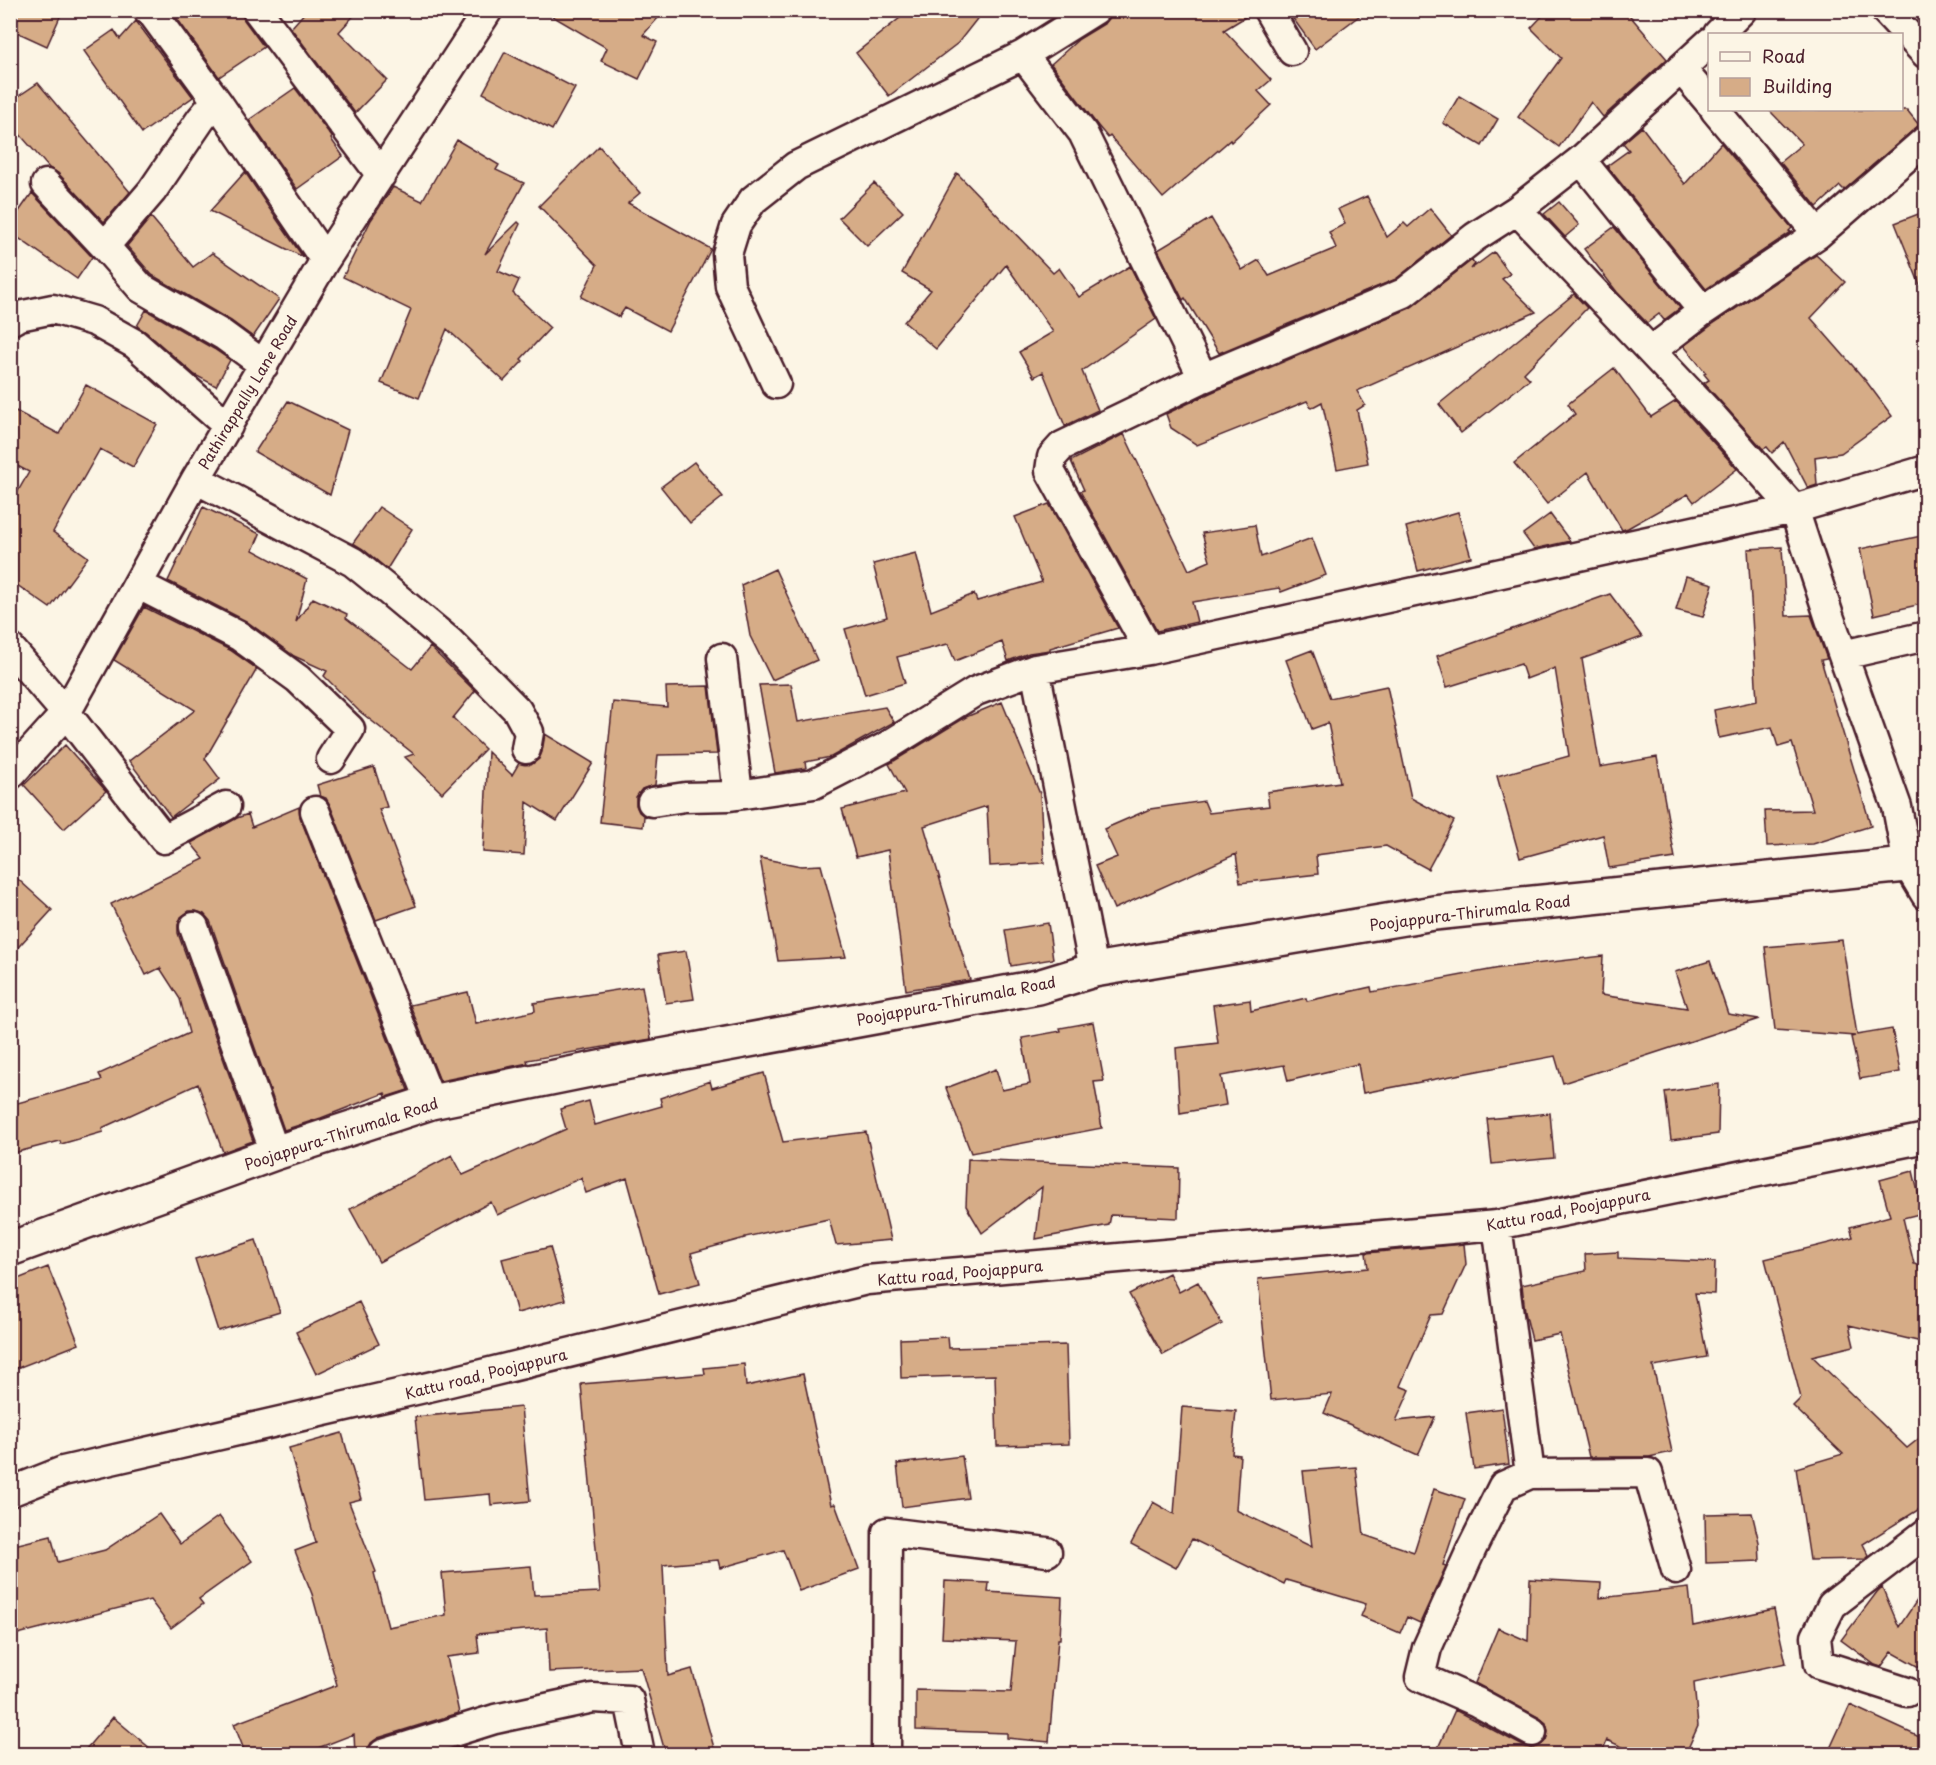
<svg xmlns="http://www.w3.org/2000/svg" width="1936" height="1765" viewBox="0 0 1936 1765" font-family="'Playpen Sans',sans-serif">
<rect width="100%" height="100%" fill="#fcf5e5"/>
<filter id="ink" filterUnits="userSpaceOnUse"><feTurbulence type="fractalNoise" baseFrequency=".0167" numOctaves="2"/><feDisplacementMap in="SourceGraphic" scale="12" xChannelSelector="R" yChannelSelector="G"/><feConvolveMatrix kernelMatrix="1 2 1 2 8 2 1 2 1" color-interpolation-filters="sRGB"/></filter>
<g filter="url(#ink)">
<!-- building -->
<path fill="#d6ac87" stroke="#4a1f2b" stroke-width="1.5" d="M 10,10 L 63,10 L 47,46 L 10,29 Z
M 171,10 L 241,10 L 244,20 L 264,47 L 219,77 Z
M 307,10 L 359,10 L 339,32 L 387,80 L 355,113 L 291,28 Z
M 542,10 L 665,10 L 643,35 L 657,42 L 639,79 L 601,61 L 607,48 Z
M 910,10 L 984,10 L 958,43 L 889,96 L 856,53 Z
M 1113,10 L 1252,10 L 1252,13 L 1224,30 L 1271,80 L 1258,91 L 1271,105 L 1231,142 L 1230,140 L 1163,198 L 1110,136 L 1108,138 L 1098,126 L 1051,64 L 1079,39 L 1104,24 Z
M 1287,10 L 1367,10 L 1315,49 Z
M 1548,10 L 1625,10 L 1667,59 L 1603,117 L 1591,102 L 1559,147 L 1518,117 L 1561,58 L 1531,28 Z
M 136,21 L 193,97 L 142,133 L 84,51 L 114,30 L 120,39 Z
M 505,52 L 575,88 L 552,130 L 483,93 Z
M 38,83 L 130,192 L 104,222 L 58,173 L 49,168 L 17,131 L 10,128 L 10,102 Z
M 295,88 L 332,137 L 331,139 L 343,156 L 297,189 L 249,120 Z
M 1459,96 L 1498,119 L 1482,146 L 1443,123 Z
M 1769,110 L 1907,110 L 1919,125 L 1844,190 L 1840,186 L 1817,207 L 1780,162 L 1802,144 Z
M 1642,127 L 1685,184 L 1721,143 L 1792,228 L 1789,231 L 1791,232 L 1706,289 L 1607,166 L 1629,150 L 1623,143 Z
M 457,140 L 499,165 L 496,170 L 524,183 L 485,254 L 518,222 L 520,224 L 498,271 L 519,280 L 513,293 L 550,328 L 521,359 L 523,361 L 504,381 L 447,329 L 419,398 L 381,383 L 411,310 L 343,277 L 371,220 L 393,187 L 422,201 Z
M 599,146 L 640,193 L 628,203 L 711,249 L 668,331 L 625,308 L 619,317 L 581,297 L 597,265 L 539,206 Z
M 245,172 L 269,208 L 303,257 L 210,211 Z
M 957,173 L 1053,273 L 1059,268 L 1079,297 L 1130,266 L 1156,319 L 1082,371 L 1098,410 L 1065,426 L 1043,372 L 1034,377 L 1019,352 L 1053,332 L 1006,265 L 936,349 L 904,322 L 931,290 L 902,273 Z
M 874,183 L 903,212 L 867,246 L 839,218 Z
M 32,193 L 92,257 L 77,279 L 10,232 L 10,224 Z
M 1367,196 L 1387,237 L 1404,223 L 1408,227 L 1430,208 L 1451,235 L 1396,279 L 1219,353 L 1185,298 L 1183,300 L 1158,250 L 1211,218 L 1242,270 L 1259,260 L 1269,276 L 1336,248 L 1329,232 L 1345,224 L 1338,209 Z
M 1559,202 L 1579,225 L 1565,237 L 1544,214 Z
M 1926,211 L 1926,295 L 1924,295 L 1895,223 Z
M 151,217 L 193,267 L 212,253 L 279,299 L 253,337 L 231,321 L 152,275 L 127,246 Z
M 1614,227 L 1680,308 L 1664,320 L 1659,314 L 1647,323 L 1617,292 L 1584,249 Z
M 1494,252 L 1510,274 L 1502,279 L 1536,312 L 1357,391 L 1365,405 L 1357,410 L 1368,463 L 1337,469 L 1322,402 L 1311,408 L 1307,401 L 1197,445 L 1171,428 L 1166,414 L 1210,393 L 1410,308 L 1472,260 L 1475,264 L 1471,269 Z
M 1816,255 L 1845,282 L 1811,318 L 1866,381 L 1892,416 L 1841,453 L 1815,457 L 1817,485 L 1808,488 L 1784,442 L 1772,453 L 1767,447 L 1763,449 L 1704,383 L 1709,380 L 1704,374 L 1706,373 L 1684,346 L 1713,324 Z
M 1574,294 L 1587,308 L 1524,373 L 1530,379 L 1461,433 L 1439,404 Z
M 146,310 L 214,349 L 230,360 L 216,386 L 195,375 L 146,332 L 137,326 Z
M 1614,368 L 1651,417 L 1676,401 L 1737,469 L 1694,502 L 1688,494 L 1628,528 L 1622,530 L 1588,472 L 1547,504 L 1514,463 L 1575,414 L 1568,404 Z
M 86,385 L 157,424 L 133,467 L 100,449 L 53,532 L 88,557 L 50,608 L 10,580 L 10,505 L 29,472 L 10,462 L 10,408 L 59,434 Z
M 288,401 L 348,430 L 330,495 L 255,452 Z
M 1124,434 L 1189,570 L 1210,561 L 1202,533 L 1255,525 L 1261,557 L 1312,538 L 1326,575 L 1281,592 L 1279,588 L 1192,602 L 1197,622 L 1157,631 L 1080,491 L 1084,490 L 1071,461 Z
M 694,462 L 723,497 L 690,523 L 661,487 Z
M 1049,504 L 1118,628 L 1050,648 L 1050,650 L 1029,653 L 1008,661 L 1002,642 L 955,661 L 948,644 L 897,657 L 905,683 L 865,695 L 845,629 L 887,617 L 873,564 L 916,553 L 931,611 L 974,594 L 977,601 L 1042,582 L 1015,517 Z
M 203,507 L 260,534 L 253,550 L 307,579 L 296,622 L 313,598 L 347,614 L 346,618 L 412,669 L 430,647 L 475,691 L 453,718 L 485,749 L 442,793 L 405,757 L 414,754 L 359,711 L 324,676 L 327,671 L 294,656 L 246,621 L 168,581 Z
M 379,507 L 412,529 L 387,569 L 363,549 L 353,543 Z
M 1458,512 L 1471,557 L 1418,571 L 1406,527 Z
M 1550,514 L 1570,541 L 1534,549 L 1523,534 Z
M 1926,535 L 1926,603 L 1874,615 L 1860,549 Z
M 1782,547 L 1786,616 L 1811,615 L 1827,659 L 1821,660 L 1871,826 L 1813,844 L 1767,846 L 1765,811 L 1813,810 L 1792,743 L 1778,747 L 1772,727 L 1719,738 L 1714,710 L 1757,701 L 1748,549 Z
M 775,569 L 817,660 L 772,680 L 750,636 L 741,585 Z
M 1686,576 L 1713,584 L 1703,617 L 1676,610 Z
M 1610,594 L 1642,637 L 1582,659 L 1600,767 L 1657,757 L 1675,858 L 1609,868 L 1603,835 L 1520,858 L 1497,776 L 1569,756 L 1555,668 L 1526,679 L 1521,664 L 1447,687 L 1437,656 Z
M 144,607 L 230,650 L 257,669 L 205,759 L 220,779 L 171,817 L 129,761 L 195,710 L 114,660 Z
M 1312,650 L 1330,698 L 1387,686 L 1411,798 L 1454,821 L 1428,869 L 1386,846 L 1316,855 L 1318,874 L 1240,883 L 1236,854 L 1114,909 L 1095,866 L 1117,857 L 1104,829 L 1150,809 L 1204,801 L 1209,813 L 1269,806 L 1267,792 L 1340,782 L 1328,723 L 1312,729 L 1286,660 Z
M 791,684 L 798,722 L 885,707 L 894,722 L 831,757 L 805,762 L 806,768 L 775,773 L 759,685 Z
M 709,686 L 717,754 L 658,755 L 655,785 L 642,789 L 636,797 L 636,805 L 639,812 L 644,816 L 643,827 L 600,822 L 613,702 L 667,707 L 666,687 Z
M 1002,702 L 1040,794 L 1044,863 L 990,866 L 987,806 L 924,826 L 970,980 L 906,990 L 888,850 L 856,857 L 842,809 L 905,793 L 889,764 L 966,717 Z
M 545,734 L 593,763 L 557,821 L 527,802 L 524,855 L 483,852 L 488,752 L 512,775 L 519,763 L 531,765 L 539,759 L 542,752 Z
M 65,745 L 106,791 L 64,829 L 24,785 Z
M 374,767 L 387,807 L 379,809 L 416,906 L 376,920 L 330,805 L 326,798 L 320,796 L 317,785 Z
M 299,807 L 300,817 L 408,1090 L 386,1097 L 385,1093 L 321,1118 L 284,1130 L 210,921 L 204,914 L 196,911 L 189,911 L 181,917 L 178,925 L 178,933 L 253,1141 L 223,1152 L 198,1084 L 102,1128 L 103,1132 L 61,1144 L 60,1141 L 10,1154 L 10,1105 L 102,1080 L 99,1074 L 189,1033 L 180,999 L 160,968 L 146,975 L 111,904 L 204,859 L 191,843 L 237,818 L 248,814 L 252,827 Z
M 760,858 L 801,866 L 821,865 L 846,957 L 778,961 Z
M 10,872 L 52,910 L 10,956 Z
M 1048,923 L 1053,959 L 1011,966 L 1005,930 Z
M 1842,940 L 1857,1035 L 1892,1029 L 1900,1072 L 1860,1079 L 1851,1037 L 1855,1036 L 1775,1030 L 1765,947 Z
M 686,951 L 694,999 L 666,1003 L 658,955 Z
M 1603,956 L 1601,995 L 1687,1008 L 1675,972 L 1710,961 L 1728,1014 L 1759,1019 L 1563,1083 L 1555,1056 L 1363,1093 L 1358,1064 L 1288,1081 L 1284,1065 L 1221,1076 L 1226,1105 L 1180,1113 L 1176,1048 L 1218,1043 L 1213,1005 L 1250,1000 L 1251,1011 L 1306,998 L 1307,1001 L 1371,987 L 1372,992 L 1500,968 Z
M 642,986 L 651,1039 L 527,1060 L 528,1063 L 440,1081 L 410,1005 L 468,992 L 476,1024 L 535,1011 L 534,1003 Z
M 1093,1022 L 1104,1081 L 1094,1082 L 1102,1128 L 971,1153 L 946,1088 L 996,1069 L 1002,1090 L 1030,1084 L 1022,1038 L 1061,1031 L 1060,1028 Z
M 764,1073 L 783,1142 L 866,1132 L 891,1240 L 836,1245 L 829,1219 L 745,1237 L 745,1238 L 691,1253 L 700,1283 L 659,1294 L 627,1178 L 586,1193 L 581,1178 L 497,1215 L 491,1202 L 379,1262 L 350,1209 L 452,1155 L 463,1175 L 566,1129 L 560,1109 L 589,1101 L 595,1125 L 662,1106 L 660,1098 L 710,1081 L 712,1088 Z
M 1719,1084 L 1718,1134 L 1671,1140 L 1665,1092 Z
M 1550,1113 L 1554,1158 L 1492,1164 L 1487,1119 Z
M 968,1159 L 1179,1168 L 1178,1218 L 1111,1215 L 1109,1225 L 1036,1239 L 1042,1187 L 982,1233 L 966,1206 Z
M 1913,1171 L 1923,1213 L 1903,1218 L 1914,1264 L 1926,1267 L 1926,1326 L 1922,1342 L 1849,1325 L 1854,1346 L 1812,1356 L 1907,1448 L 1926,1433 L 1926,1505 L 1863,1544 L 1869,1556 L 1866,1559 L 1810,1560 L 1796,1468 L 1843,1454 L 1793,1406 L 1801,1398 L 1765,1259 L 1853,1237 L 1850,1227 L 1890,1216 L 1880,1180 Z
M 256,1240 L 280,1312 L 218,1331 L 195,1259 Z
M 1464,1244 L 1466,1264 L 1443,1314 L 1431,1315 L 1400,1386 L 1410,1390 L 1396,1421 L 1435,1417 L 1418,1455 L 1324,1413 L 1332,1394 L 1271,1400 L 1258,1279 L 1368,1268 L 1366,1253 Z
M 550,1247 L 565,1300 L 517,1313 L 502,1259 Z
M 1618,1252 L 1618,1258 L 1715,1262 L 1714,1294 L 1695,1293 L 1707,1357 L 1653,1366 L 1672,1452 L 1649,1457 L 1589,1457 L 1560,1334 L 1532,1340 L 1525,1312 L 1522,1285 L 1586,1271 L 1585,1254 Z
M 48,1267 L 79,1344 L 10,1371 L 10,1282 Z
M 1169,1273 L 1179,1292 L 1198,1282 L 1222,1324 L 1163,1355 L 1129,1294 Z
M 359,1302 L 379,1344 L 316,1374 L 296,1332 Z
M 948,1337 L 949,1348 L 1066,1345 L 1069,1444 L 997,1446 L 995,1375 L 901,1378 L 900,1339 Z
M 744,1364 L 746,1386 L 803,1374 L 831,1505 L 835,1504 L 859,1569 L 799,1591 L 783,1550 L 720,1568 L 718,1560 L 663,1565 L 668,1676 L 692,1669 L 716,1755 L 666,1755 L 641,1668 L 549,1672 L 547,1628 L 477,1634 L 479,1653 L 447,1657 L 459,1713 L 378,1738 L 371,1743 L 367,1755 L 355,1755 L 354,1734 L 300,1755 L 246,1755 L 234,1724 L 337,1685 L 312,1594 L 295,1551 L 316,1543 L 289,1448 L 342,1433 L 361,1499 L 349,1502 L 376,1572 L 374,1573 L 388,1627 L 446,1615 L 442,1573 L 531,1566 L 534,1595 L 600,1592 L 581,1384 L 705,1374 L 704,1368 Z
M 521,1407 L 530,1501 L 491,1505 L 490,1494 L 424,1500 L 415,1417 Z
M 1182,1407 L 1236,1411 L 1232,1454 L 1240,1455 L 1236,1510 L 1312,1547 L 1303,1471 L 1356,1467 L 1364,1535 L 1414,1552 L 1434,1489 L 1465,1499 L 1443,1565 L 1446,1566 L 1420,1623 L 1407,1617 L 1400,1633 L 1361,1616 L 1366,1604 L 1286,1580 L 1284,1584 L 1192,1539 L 1176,1568 L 1131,1544 L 1153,1502 L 1174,1514 Z
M 1502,1408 L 1509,1464 L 1474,1469 L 1466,1413 Z
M 962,1456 L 968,1498 L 902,1507 L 897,1464 Z
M 1752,1513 L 1759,1542 L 1760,1561 L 1706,1563 L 1705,1514 Z
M 159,1514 L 180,1544 L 219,1516 L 252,1561 L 199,1599 L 203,1604 L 171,1628 L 150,1600 L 10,1636 L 10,1546 L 51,1536 L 58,1562 L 105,1550 Z
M 1530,1579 L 1601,1583 L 1600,1598 L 1689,1588 L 1693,1626 L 1774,1609 L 1786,1663 L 1694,1683 L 1698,1726 L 1685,1755 L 1640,1755 L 1607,1740 L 1601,1755 L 1452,1755 L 1438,1748 L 1455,1710 L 1525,1747 L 1532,1748 L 1540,1746 L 1546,1740 L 1548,1731 L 1546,1723 L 1540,1718 L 1475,1683 L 1498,1628 L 1528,1641 Z
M 945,1581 L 989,1583 L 988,1592 L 1062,1597 L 1060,1639 L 1058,1639 L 1049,1742 L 1007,1738 L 1007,1733 L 916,1730 L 916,1690 L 1011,1692 L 1016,1641 L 942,1638 Z
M 1882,1587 L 1899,1627 L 1926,1587 L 1926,1671 L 1892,1652 L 1881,1667 L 1875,1665 L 1841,1640 L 1877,1592 Z
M 1850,1705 L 1926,1740 L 1926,1755 L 1827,1755 Z
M 113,1717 L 158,1755 L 81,1755 Z
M 465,1746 L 467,1755 L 437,1755 Z"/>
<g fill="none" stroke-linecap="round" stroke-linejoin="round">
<!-- minor casing -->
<g stroke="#4a1f2b" stroke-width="33">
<path id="minor" d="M 148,10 L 152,13 L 218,103 L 325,260
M 257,10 L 381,175
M 1095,10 L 1023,55 L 1083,133 L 1203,378 L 1062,446 L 1052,457 L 1050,471 L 1149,650
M 1268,10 L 1292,51
M 1885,10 L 1926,54
M 1718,34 L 1742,10
M 1682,70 L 1710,103
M 1715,110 L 1818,234
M 1581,160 L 1703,311
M 46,184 L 108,250 L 141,288 L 223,335 L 264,365
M 1517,210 L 1714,418 L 1794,509 L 1926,470
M 105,246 L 152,191 L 201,119 L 216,101
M 10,321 L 19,316 L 53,309 L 94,321 L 135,344 L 228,426
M 1651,351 L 1703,311 L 1818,234 L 1926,140
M 1203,378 L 1404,293 L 1475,237 L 1517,210 L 1581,160 L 1710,42
M 776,384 L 730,286 L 727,254 L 736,225 L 753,200 L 796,166 L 1023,55
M 196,479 L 353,562 L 384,587 L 450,642 L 517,710 L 529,732 L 526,749
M 139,585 L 239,636 L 298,679 L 350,729 L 331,759
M 10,648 L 66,713 L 164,839 L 226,806
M 1843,655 L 1926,636
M 722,658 L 738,794
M 1035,669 L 1094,970
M 10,775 L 66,713 L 196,479 L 325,260 L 488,10
M 652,802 L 685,797 L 730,796 L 814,784 L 884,748 L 976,691 L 1035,669 L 1149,650 L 1794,509 L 1830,619 L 1897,807 L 1908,865 L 1926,895
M 315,811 L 431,1102
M 194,927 L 275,1153
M 1497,1225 L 1530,1474 L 1503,1486 L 1472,1548 L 1427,1648 L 1420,1677 L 1477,1702 L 1532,1732
M 1530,1474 L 1648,1473 L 1676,1570
M 10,1492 L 63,1471 L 433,1386 L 867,1280 L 1497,1225 L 1926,1138
M 1907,1692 L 1819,1664 L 1816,1637 L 1832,1605 L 1926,1533
M 383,1754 L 495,1719 L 593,1698 L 629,1700 L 640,1754
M 886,1754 L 887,1532 L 1047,1552"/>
</g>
<!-- secondary casing -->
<g stroke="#4a1f2b" stroke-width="38">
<path id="secondary" d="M 10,1249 L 275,1153 L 431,1102 L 634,1061 L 1038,987 L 1094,970 L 1434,913 L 1926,863"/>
</g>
<!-- minor -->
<use href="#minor" stroke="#fcf5e5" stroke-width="28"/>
<!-- secondary -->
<use href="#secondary" stroke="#fcf5e5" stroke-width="33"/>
</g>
</g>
<g text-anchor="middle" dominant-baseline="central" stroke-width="5" stroke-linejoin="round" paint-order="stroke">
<!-- street labels -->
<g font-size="15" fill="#4a1f2b" stroke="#fcf5e5">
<text transform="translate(247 392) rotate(-59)">Pathirappally Lane Road</text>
<text transform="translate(1470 912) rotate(-7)">Poojappura-Thirumala Road</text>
<text transform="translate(956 1000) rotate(-11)">Poojappura-Thirumala Road</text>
<text transform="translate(341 1133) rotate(-18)">Poojappura-Thirumala Road</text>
<text transform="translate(1568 1209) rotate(-11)">Kattu road, Poojappura</text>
<text transform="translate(960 1272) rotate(-5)">Kattu road, Poojappura</text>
<text transform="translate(486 1373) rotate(-14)">Kattu road, Poojappura</text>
</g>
</g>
<!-- margin -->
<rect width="1936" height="1765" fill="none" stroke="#fcf5e5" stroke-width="36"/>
<rect x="18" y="18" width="1900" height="1729" fill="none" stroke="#4a1f2b" stroke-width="2" filter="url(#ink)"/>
<!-- legend -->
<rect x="1708" y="33" width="195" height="78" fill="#fcf5e5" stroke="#b59f9b" stroke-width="1.5"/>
<rect x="1720" y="52" width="30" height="9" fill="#fcf5e5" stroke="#b59f9b" stroke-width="1.5"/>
<text x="1762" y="63" font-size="18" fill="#4a1f2b">Road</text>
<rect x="1720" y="78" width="30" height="18" fill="#d6ac87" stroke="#b59f9b" stroke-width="1.5"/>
<text x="1762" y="93" font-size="18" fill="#4a1f2b">Building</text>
</svg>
